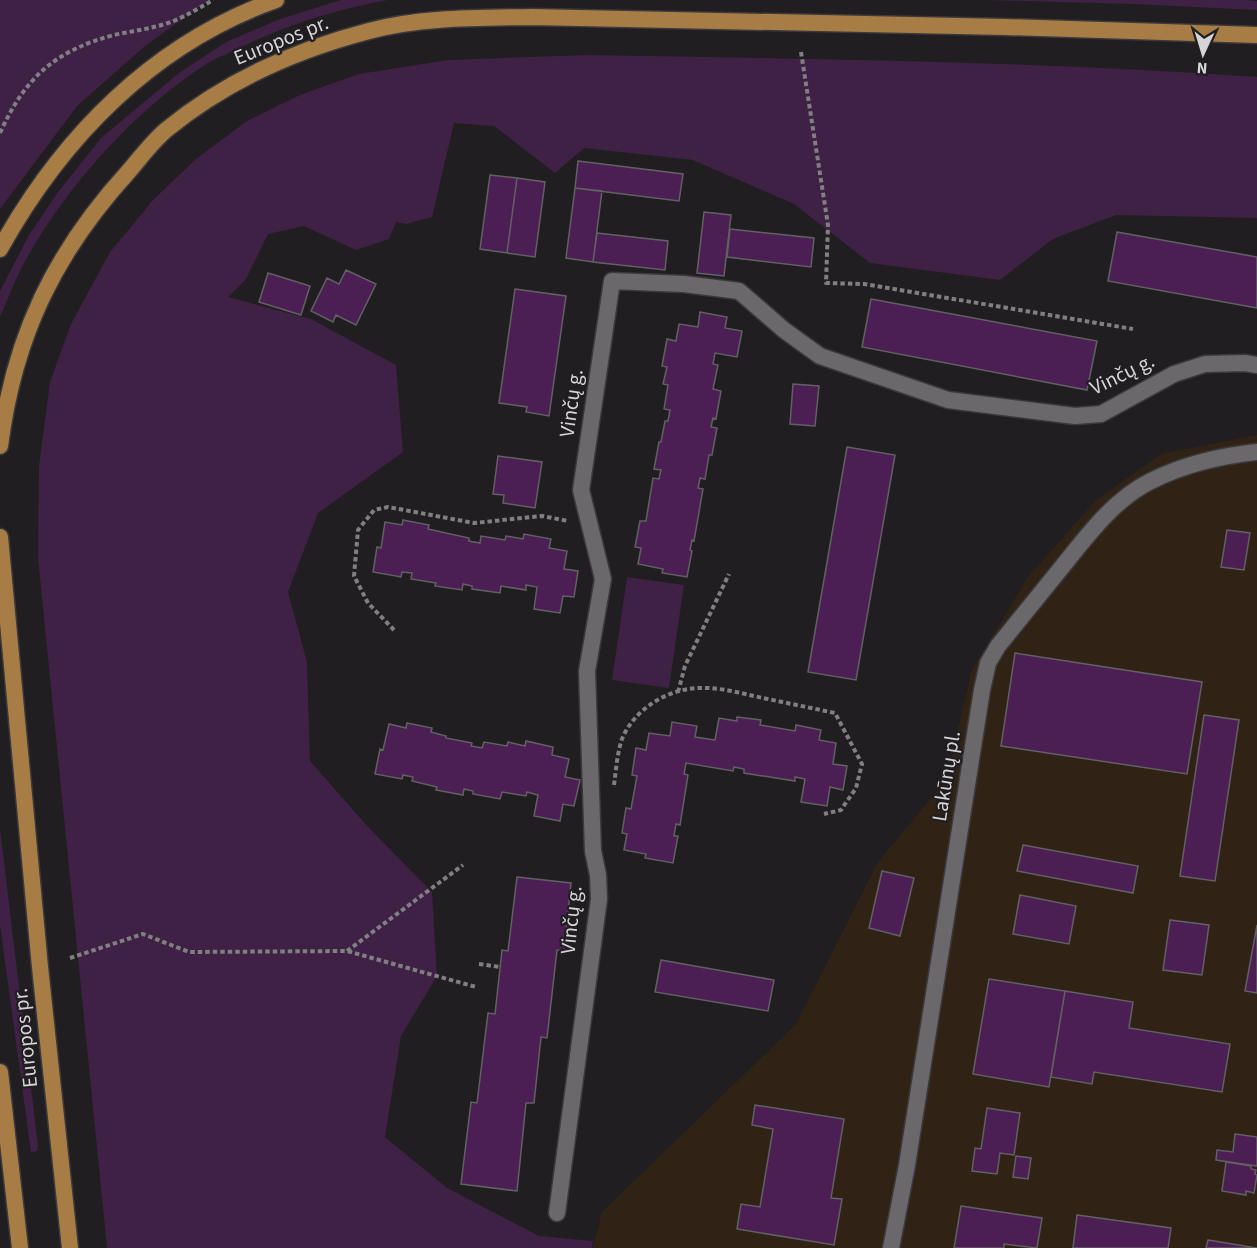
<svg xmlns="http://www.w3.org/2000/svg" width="1257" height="1248" viewBox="0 0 1257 1248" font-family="'Source Sans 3',sans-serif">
<rect width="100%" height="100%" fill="#201e20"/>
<!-- industrial -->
<path fill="#302316" d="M 1257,435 L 1257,1248 L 593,1248 L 602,1212 L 796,1024 L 878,862 L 946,780 L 972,670 L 1028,577 L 1095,501 L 1161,454 Z"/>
<!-- green -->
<path fill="#3e2145" d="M 0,0 L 209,0 L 145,46 L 77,106 L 0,209 Z
M 341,0 L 388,0 C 337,9 287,25 241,47 C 230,53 218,57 208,63 C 135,109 62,191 22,267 C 14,283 7,301 0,317 L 0,291 L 29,235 L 58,192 L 101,138 L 179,73 L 226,42 L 280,19 Z
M 986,0 L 1245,0 L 1257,1 L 1257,10 L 1132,4 Z
M 589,55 C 812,59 1035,61 1257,77 L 1257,218 L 1116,215 L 1053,239 L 1000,280 L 870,263 L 794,204 L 693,160 L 584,148 L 555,173 L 494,126 L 454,123 L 432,217 L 406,224 L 396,222 L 389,239 L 356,250 L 304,226 L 268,234 L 246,279 L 228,297 L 311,319 L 396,365 L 403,452 L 318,513 L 288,592 L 307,662 L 310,761 L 369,828 L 432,892 L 437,976 L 401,1036 L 385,1137 L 447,1188 L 539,1236 L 593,1241 L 592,1248 L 107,1248 L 38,558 L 39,466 L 50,382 L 71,324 L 110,252 L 154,199 L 196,159 L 247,121 L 300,95 L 359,74 L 448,60 Z
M 627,577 L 684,585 L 669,688 L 612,680 Z
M 0,828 L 38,1146 L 37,1151 L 31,1152 L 0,925 Z"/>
<!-- building -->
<path fill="#4b1f54" stroke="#626063" stroke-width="1.5" d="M 578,161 L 683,174 L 679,201 L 575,188 Z
M 490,175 L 517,178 L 507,253 L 480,249 Z
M 517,178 L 545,182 L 535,257 L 507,253 Z
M 575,188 L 602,191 L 593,262 L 566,258 Z
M 704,212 L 731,215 L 724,276 L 697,273 Z
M 730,229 L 814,238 L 811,267 L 727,257 Z
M 1117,232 L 1257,257 L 1257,308 L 1108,281 Z
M 597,233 L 668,241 L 665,270 L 593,262 Z
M 346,270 L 376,284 L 356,325 L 336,315 L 333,322 L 311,311 L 327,278 L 339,284 Z
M 268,273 L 310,286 L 301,315 L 259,302 Z
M 515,289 L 566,296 L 549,416 L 526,412 L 527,407 L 499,403 Z
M 871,299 L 1097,341 L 1087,390 L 862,347 Z
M 700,312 L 727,317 L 725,328 L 742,331 L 737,357 L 715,353 L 713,364 L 718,365 L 713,389 L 721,391 L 716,419 L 713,418 L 711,427 L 717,428 L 712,455 L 709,455 L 705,479 L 700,478 L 698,488 L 703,489 L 694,541 L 692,540 L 690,550 L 692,551 L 687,577 L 662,573 L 663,569 L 638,564 L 641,548 L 635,547 L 640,521 L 646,521 L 653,478 L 659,479 L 661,470 L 654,469 L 659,442 L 661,442 L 665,421 L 668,421 L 670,410 L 664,409 L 668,385 L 663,384 L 667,367 L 662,366 L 667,339 L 676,341 L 679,324 L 698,327 Z
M 793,384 L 819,386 L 815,426 L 790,424 Z
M 847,447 L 895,455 L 856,680 L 808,672 Z
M 498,456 L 542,462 L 535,508 L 503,503 L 504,495 L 493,494 Z
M 403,520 L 429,525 L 428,529 L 469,538 L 469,541 L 480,543 L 481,536 L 505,540 L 506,536 L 523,539 L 524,534 L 551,539 L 549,548 L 567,551 L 564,569 L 578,571 L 574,597 L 563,596 L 560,613 L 534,609 L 537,587 L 526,585 L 526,590 L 501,586 L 500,593 L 472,589 L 472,586 L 463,584 L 462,590 L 435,586 L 436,583 L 411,579 L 412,573 L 402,572 L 401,577 L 373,572 L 377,547 L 381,548 L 385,522 L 402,525 Z
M 1227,530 L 1250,533 L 1244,570 L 1221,567 Z
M 1015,653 L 1202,682 L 1187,774 L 1001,746 Z
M 1204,715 L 1239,720 L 1215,881 L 1180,876 Z
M 737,717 L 761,720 L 760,725 L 795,731 L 796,725 L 821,730 L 819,740 L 836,743 L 833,764 L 847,766 L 843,790 L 830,787 L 827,806 L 801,802 L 805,779 L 795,777 L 795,781 L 744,773 L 744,769 L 734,767 L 733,771 L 686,763 L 684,774 L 688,775 L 680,825 L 676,824 L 674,836 L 678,836 L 673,863 L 645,858 L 646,854 L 624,850 L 627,834 L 622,833 L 626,808 L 631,809 L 637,776 L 632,775 L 636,748 L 646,750 L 649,733 L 670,736 L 672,722 L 697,726 L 695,737 L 715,740 L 719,718 L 737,721 Z
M 407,723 L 432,728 L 431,732 L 446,736 L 446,738 L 472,743 L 471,746 L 482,748 L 484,742 L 507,746 L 508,742 L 525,746 L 526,741 L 553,747 L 552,755 L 569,759 L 565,777 L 580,780 L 574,806 L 563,804 L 560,821 L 534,816 L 538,795 L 527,792 L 526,796 L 502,792 L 500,799 L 473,794 L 473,791 L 464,789 L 463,795 L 436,790 L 437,787 L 412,781 L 413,777 L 403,775 L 402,779 L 375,774 L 380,749 L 383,750 L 389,724 L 406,728 Z
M 1023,845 L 1138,866 L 1133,893 L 1017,871 Z
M 882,871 L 914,878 L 900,936 L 869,928 Z
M 517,877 L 571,883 L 564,951 L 557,950 L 547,1038 L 541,1037 L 534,1103 L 526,1103 L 517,1191 L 461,1184 L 471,1102 L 477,1103 L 488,1013 L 495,1014 L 502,950 L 508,951 Z
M 1020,895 L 1076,906 L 1069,944 L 1013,934 Z
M 1170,920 L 1209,925 L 1202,975 L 1163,970 Z
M 1257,925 L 1257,993 L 1245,991 Z
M 661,960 L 774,980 L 768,1011 L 655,992 Z
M 989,979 L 1065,991 L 1049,1087 L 973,1074 Z
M 1065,991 L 1133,1002 L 1129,1028 L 1230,1044 L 1222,1092 L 1094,1072 L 1092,1084 L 1051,1077 Z
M 755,1105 L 844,1119 L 831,1198 L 842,1199 L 834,1245 L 737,1229 L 741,1204 L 760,1207 L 773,1129 L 752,1125 Z
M 987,1108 L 1020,1113 L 1014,1155 L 1000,1153 L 997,1174 L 972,1171 L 975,1148 L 981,1149 Z
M 1235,1134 L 1257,1137 L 1257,1166 L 1216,1160 L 1217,1150 L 1233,1152 Z
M 1016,1156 L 1031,1158 L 1028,1179 L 1013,1177 Z
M 1226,1162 L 1251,1166 L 1251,1169 L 1256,1170 L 1255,1174 L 1257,1175 L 1254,1193 L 1246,1191 L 1246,1195 L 1222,1191 Z
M 961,1206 L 1042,1218 L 1037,1248 L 1004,1244 L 1004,1248 L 954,1248 Z
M 1077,1215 L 1171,1228 L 1168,1248 L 1073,1248 Z
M 1208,1240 L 1257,1248 L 1206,1248 Z"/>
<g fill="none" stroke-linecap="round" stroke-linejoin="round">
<!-- minor casing -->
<g stroke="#3b393b" stroke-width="19">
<path id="minor" d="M 557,1213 L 599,899 L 598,875 L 593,851 L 587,671 L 603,579 L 581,490 L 612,281 L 684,284 L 739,291 L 784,330 L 820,356 L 948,400 L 1075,416 L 1101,414 L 1174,374 L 1205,364 L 1245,363 L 1257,365
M 891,1248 L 907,1165 L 982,690 L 988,663 L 998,646 C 1019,620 1041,593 1062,567 C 1087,536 1114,499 1151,481 C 1185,464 1219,456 1257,452"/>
</g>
<!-- primary casing -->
<g stroke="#3b393b" stroke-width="19">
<path id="primary" d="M 0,249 C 62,137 154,43 276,0
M 0,446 C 14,336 55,252 129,171 C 141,157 152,142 166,130 C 224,82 296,50 369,31 C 421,17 479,18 532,17 L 1005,27 L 1257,35
M 0,537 L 40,967 L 70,1248
M 0,1072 L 20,1248"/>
</g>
<!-- path -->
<path stroke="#807f81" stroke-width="4" stroke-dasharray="4.5 3" stroke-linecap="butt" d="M 801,52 L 828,225 L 826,283 L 864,284 L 1133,329
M 0,133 C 25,78 54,51 114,35 C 132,31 150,29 168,23 C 183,18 199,8 213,0
M 394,630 L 368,603 L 354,576 L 358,530 L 374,510 L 388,507 L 474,523 L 542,516 L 568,521
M 678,692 L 685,666 L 729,574
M 614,785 C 616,770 617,754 622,739 C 633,712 661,693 689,689 C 714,685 739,693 763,698 C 787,703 811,708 835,713 L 862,764 L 856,788 L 841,810 L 824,814
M 347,951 L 463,865
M 70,958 L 143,934 L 189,952 L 347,951 L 476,987
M 479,964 L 500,967"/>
<!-- minor -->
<use href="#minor" stroke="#6a686a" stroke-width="16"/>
<!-- primary -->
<use href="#primary" stroke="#a77d45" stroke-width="16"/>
</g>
<g text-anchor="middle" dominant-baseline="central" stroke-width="4.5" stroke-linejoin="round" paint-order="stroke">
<!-- street labels -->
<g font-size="21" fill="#d5d4d6" stroke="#201e20">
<text transform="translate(281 40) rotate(-22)">Europos pr.</text>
<text transform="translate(1122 374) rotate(-26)">Vinčų g.</text>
<text transform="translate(571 403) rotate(-82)">Vinčų g.</text>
<text transform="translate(946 776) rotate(-81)">Lakūnų pl.</text>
<text transform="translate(571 920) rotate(-84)">Vinčų g.</text>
<text transform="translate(25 1038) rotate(-96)">Europos pr.</text>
</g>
</g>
<!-- north arrow -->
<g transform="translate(1203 54) rotate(184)" stroke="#201e20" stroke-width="4.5" paint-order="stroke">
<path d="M0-4.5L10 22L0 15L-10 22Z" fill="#d5d4d6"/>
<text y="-9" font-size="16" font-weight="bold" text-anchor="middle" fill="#d5d4d6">N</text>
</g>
</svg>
